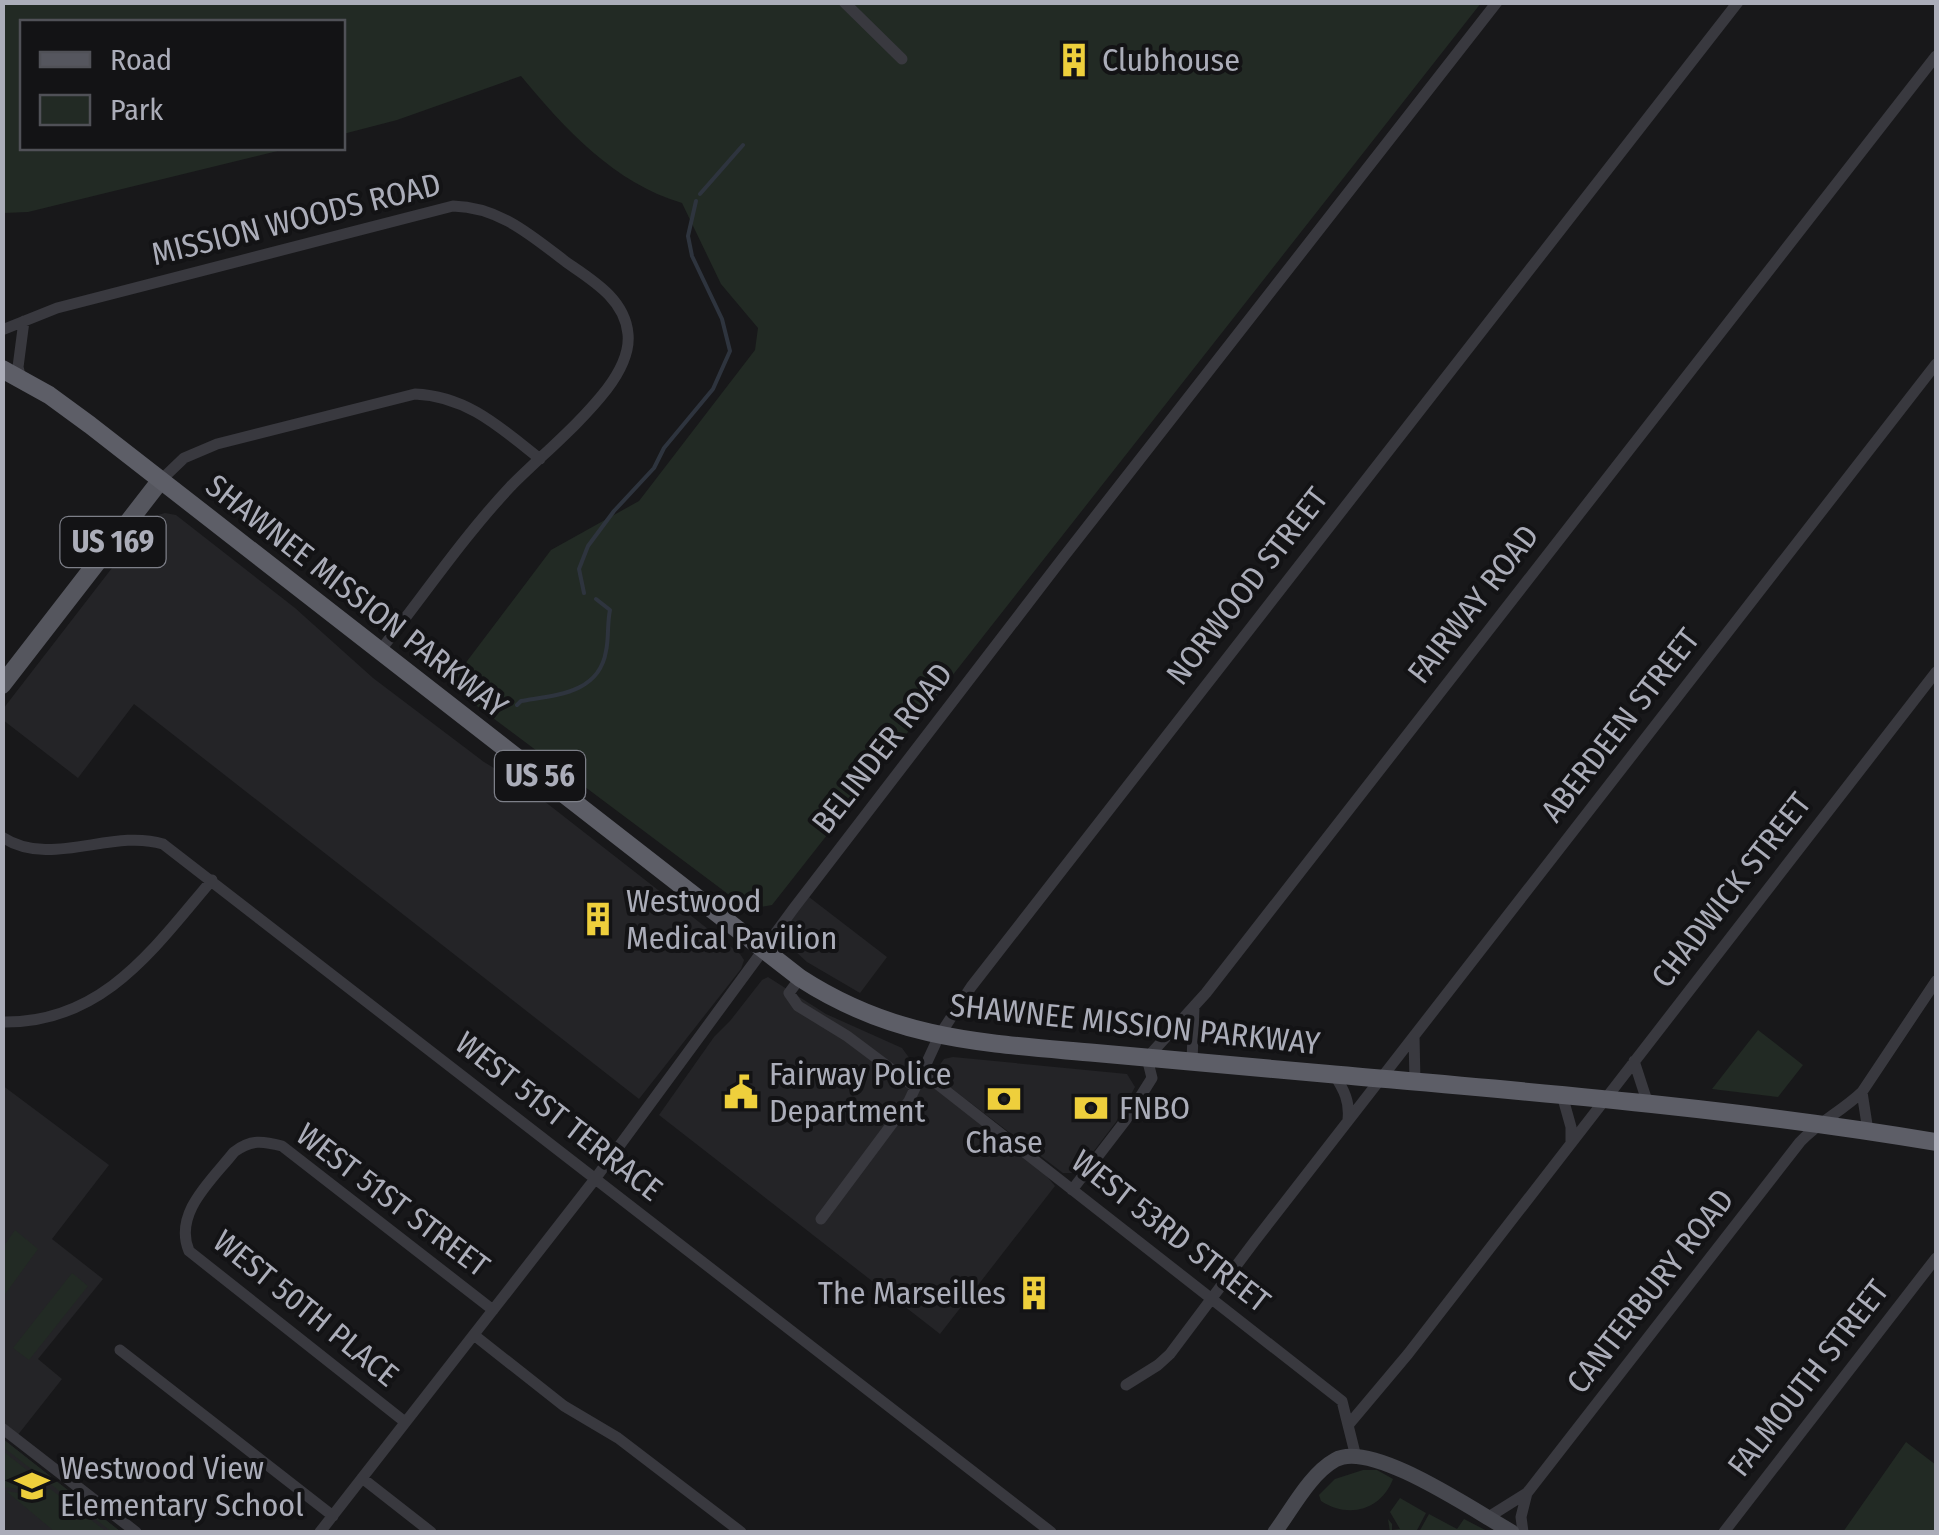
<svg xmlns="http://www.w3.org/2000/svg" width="1939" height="1535" viewBox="0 0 1939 1535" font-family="'Fira Sans Condensed',sans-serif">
<rect width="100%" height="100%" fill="#18181a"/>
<!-- built -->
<path fill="#242427" d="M 165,513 L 176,515 L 295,608 L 373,678 L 484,762 L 530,790 L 740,954 L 744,960 L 741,969 L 639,1099 L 134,704 L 78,778 L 3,720 L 3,709 L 146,524 L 154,516 Z
M 809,897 L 887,957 L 860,993 L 807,962 L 785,942 L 784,933 L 789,923 Z
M 768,977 L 826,1014 L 902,1048 L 910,1059 L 909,1066 L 1039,1167 L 1055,1186 L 940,1334 L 659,1115 L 714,1037 L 730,1021 L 762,980 Z
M 953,1057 L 1127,1074 L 1135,1087 L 1116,1122 L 1077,1173 L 1063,1173 L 943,1082 L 937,1073 L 939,1066 L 944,1059 Z
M 2,1085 L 109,1165 L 52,1239 L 103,1279 L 38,1359 L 62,1379 L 17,1436 L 2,1424 Z
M 3,1439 L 121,1532 L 3,1532 Z"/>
<!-- green -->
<path fill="#222a24" d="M 2,3 L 1481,3 L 772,905 L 748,909 L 449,685 L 551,550 L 639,501 L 755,350 L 758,328 L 721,284 L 682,203 C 614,183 564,128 521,76 L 397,120 L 343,134 L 342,22 L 22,22 L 22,148 L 290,148 L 28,212 L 3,213 Z
M 1758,1030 L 1803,1065 L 1778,1097 L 1712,1089 Z
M 15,1230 L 38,1249 L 3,1297 L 3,1247 Z
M 72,1273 L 88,1286 L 29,1360 L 13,1348 Z
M 2,1440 L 3,1439 L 121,1532 L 112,1532 L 3,1447 Z
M 1906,1442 L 1936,1465 L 1936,1532 L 1843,1532 Z
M 3,1451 L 47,1486 C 35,1500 16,1485 3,1488 Z
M 1363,1470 L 1377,1470 L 1393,1479 C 1381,1510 1349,1519 1321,1501 L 1319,1495 L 1335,1479 Z
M 49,1488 L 107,1532 L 55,1532 L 6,1491 L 39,1496 Z
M 1400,1498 L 1426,1513 L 1416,1532 L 1390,1532 L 1388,1519 L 1392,1524 L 1392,1530 L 1400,1529 L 1390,1512 Z
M 1429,1514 L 1457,1529 L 1464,1519 L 1489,1532 L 1419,1532 Z"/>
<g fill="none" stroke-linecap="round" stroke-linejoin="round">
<!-- stream -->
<path stroke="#2e343e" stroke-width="4" d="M 700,194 L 743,145
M 584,593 L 579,569 L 588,546 L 614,511 L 654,468 L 664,448 L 713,389 L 730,351 L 722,319 L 692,256 L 688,236 L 696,201
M 517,705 L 521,701 C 555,695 599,694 606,651 C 609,638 607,624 610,610 L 596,599"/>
<!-- minor -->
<path stroke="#39393f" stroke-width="11" d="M 844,2 L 902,59
M 2,330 L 57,308 L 453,206 C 499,207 531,235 566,262 C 592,280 625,299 628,334 C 630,354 619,373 607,389 C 579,425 543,454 511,486 C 463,537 422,598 379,652
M 21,379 L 18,367 L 24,321
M 160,481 L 184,458 L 217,444 L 415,394 C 467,396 501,428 540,459
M 2,837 C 51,869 111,828 163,844 L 1051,1532
M 800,978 L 789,993 L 798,1006 L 847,1036 L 915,1087
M 2,1022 C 103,1024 154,948 212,880
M 1414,1036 L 1415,1082
M 1634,1061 L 1648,1104
M 1192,1062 L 1194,1007
M 922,1072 L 1342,1401 L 1355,1453
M 1334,1074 C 1344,1090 1350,1101 1348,1120
M 1562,1095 L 1571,1127 L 1571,1143
M 1868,1131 L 1862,1092 L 1936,981
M 1072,1190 L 1125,1121 L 1152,1078 L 1147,1058 L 1206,993 L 1936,56
M 821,1219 L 909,1101 L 939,1036 L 971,987 L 1738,2
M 474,1335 L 564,1406 L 618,1438 L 741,1532
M 120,1350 L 333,1516
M 1126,1385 L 1158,1365 L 1170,1354 L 1254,1242 L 1936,364
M 405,1422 L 189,1251 C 173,1213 212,1180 234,1152 C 251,1139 263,1141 282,1146 L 493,1310
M 1350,1423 L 1408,1354 L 1936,672
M 2,1428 L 136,1532
M 362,1478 L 431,1532
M 1487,1518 L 1527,1493 L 1800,1142 C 1819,1122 1842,1111 1862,1092
M 320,1532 L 595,1179 L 794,908 L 1062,559 L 1497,2
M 1523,1532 L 1521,1517 L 1527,1493
M 1724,1532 L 1936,1258"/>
<!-- secondary -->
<path stroke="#47484f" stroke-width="15" d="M 1275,1532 C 1292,1509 1310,1474 1335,1460 C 1371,1439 1476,1512 1512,1532"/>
<!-- primary -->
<path stroke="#55565e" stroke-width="18" d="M 2,685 L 160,481"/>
<!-- trunk -->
<path stroke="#5d5e67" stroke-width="18" d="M 2,369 L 49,395 L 90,425 L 800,978 C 897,1041 985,1043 1096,1053 C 1173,1060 1251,1067 1329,1074 C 1532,1092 1735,1108 1936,1142"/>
</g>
<!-- icons -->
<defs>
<g id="building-bare" transform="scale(2.7)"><path d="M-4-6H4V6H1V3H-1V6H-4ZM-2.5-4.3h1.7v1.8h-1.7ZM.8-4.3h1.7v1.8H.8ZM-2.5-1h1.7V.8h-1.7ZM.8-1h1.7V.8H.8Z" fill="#eecf3c" stroke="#131315" stroke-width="2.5" paint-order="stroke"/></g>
<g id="civic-bare" transform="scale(2.7)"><path d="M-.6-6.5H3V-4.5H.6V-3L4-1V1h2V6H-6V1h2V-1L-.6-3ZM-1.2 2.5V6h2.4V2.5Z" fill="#eecf3c" stroke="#131315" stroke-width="2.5" paint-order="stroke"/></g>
<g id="bank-bare" transform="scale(2.7)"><path d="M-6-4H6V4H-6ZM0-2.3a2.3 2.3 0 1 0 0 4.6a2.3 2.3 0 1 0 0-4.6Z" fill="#eecf3c" stroke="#131315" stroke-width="2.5" paint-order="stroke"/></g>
<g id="school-bare" transform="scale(2.7)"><path d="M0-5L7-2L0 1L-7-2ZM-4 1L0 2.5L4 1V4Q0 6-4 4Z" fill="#eecf3c" stroke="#131315" stroke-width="2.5" paint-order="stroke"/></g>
</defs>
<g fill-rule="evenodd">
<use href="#building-bare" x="1074" y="60"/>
<use href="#building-bare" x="598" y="919"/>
<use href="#civic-bare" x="741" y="1092"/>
<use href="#bank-bare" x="1004" y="1099"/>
<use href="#bank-bare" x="1091" y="1108"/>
<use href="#building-bare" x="1034" y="1293"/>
<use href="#school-bare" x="32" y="1486"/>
</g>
<g text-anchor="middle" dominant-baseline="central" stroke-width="8" stroke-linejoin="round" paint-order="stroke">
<!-- shield labels -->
<g fill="#131315" stroke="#7d7f88" stroke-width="2.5">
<rect x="60.5" y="517" width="105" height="50" rx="8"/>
<rect x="495" y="751" width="90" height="50" rx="8"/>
</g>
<g font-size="30" font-weight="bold" fill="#abadb9">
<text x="113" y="542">US 169</text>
<text x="540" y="776">US 56</text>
</g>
<!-- poi labels -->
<g font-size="32" fill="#abadb9" stroke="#131315" text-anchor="start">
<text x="1102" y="60">Clubhouse</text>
<text x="626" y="901">Westwood<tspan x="626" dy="37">Medical Pavilion</tspan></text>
<text x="769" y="1074">Fairway Police<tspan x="769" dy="37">Department</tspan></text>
<text x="1119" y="1108">FNBO</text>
<text x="1004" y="1142" text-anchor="middle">Chase</text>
<text x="1006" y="1293" text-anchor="end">The Marseilles</text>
<text x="60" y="1468">Westwood View<tspan x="60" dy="37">Elementary School</tspan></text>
</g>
<!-- street labels -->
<g font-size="32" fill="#abadb9" stroke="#131315">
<text transform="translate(296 219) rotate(-14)">MISSION WOODS ROAD</text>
<text transform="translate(1247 586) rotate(-52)">NORWOOD STREET</text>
<text transform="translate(357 596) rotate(38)">SHAWNEE MISSION PARKWAY</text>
<text transform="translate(1473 604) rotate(-52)">FAIRWAY ROAD</text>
<text transform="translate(1620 725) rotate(-52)">ABERDEEN STREET</text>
<text transform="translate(882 748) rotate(-52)">BELINDER ROAD</text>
<text transform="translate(1731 890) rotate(-52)">CHADWICK STREET</text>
<text transform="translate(1135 1024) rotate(6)">SHAWNEE MISSION PARKWAY</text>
<text transform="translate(559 1116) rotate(38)">WEST 51ST TERRACE</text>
<text transform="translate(393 1200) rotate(37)">WEST 51ST STREET</text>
<text transform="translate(1171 1231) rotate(38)">WEST 53RD STREET</text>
<text transform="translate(1650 1291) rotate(-52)">CANTERBURY ROAD</text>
<text transform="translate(306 1308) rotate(39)">WEST 50TH PLACE</text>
<text transform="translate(1808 1378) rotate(-52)">FALMOUTH STREET</text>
</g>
</g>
<!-- border -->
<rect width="1939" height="1535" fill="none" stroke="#abadb9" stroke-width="10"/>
<!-- legend -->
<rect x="20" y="20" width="325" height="130" fill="#131315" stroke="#505157" stroke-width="2.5"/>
<rect x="40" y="52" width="50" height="15" fill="#55565e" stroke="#505157" stroke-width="2.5"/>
<text x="110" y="70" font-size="30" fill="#abadb9">Road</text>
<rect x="40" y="95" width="50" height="30" fill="#222a24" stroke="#505157" stroke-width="2.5"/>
<text x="110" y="120" font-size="30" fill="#abadb9">Park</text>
</svg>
